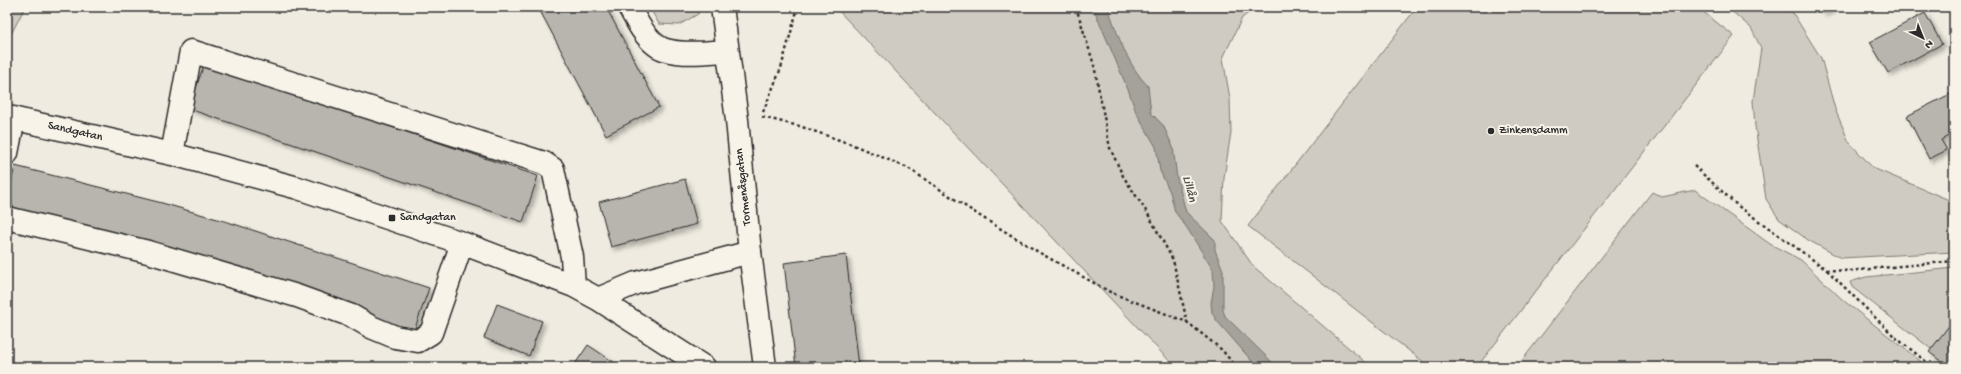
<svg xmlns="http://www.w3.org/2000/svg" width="1961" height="374" viewBox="0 0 1961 374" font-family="'Gochi Hand',sans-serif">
<defs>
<filter id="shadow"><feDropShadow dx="3.5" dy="3.5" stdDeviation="2" flood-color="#0004"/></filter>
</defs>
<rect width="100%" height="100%" fill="#efebe0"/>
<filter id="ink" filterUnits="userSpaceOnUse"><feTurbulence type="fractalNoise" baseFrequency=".025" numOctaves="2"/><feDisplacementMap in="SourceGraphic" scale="8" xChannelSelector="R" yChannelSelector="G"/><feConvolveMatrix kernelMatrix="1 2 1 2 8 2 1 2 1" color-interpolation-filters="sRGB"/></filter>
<g filter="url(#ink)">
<!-- green -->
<path fill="#cfcbc2" stroke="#7d7b76" d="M 7,7 L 25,7 L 7,42 Z
M 661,7 L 700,7 L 698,14 L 679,25 L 659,24 L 652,12 Z
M 835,7 L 1256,7 L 1242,18 L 1223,58 L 1230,99 L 1231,132 L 1224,178 L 1222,221 L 1253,266 L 1371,367 L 1175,367 Z
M 1417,7 L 1697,7 L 1734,36 L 1477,367 L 1430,367 L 1248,226 Z
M 1727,7 L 1789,7 L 1821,58 L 1835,109 L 1849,142 L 1873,168 L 1954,202 L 1954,252 L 1841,258 L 1808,240 L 1779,219 L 1766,199 L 1755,126 L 1753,101 L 1761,48 L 1751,28 Z
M 1695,190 L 1770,244 L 1801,260 L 1844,301 L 1928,367 L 1517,367 L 1652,192 L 1662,197 Z
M 1954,268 L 1954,322 L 1931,349 L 1852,287 L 1850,282 L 1866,277 Z"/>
<!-- water -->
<path fill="#a4a29a" stroke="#74726e" d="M 1093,7 L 1108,7 C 1117,34 1128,66 1148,86 L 1151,113 L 1163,125 L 1173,147 L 1177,178 L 1186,212 L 1215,240 L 1215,250 L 1223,270 L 1223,310 L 1225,316 L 1277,367 L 1257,367 L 1217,321 L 1212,313 L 1211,303 L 1214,286 L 1213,270 L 1187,228 L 1175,212 L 1170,192 L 1160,171 L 1156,147 L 1136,112 L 1129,92 Z"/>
<!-- building -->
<path fill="#b8b5ae" stroke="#2b2b2b" filter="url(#shadow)" d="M 538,7 L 606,7 L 659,107 L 606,135 Z
M 1820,7 L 1834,7 L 1823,13 Z
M 1925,13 L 1942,44 L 1888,73 L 1870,42 Z
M 204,64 L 538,176 L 523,222 L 189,109 Z
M 1954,92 L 1954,133 L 1941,140 L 1947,150 L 1929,159 L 1907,116 Z
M 15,166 L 162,203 L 231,223 L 429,288 L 414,331 L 289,289 L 7,210 L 7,200 Z
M 685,179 L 697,224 L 611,247 L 599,202 Z
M 846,255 L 859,367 L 796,367 L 784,263 Z
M 497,304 L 542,321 L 529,356 L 484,338 Z
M 1954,319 L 1954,367 L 1948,367 L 1929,352 Z
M 588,345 L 621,367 L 573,367 Z"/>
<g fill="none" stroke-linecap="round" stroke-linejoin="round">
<!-- minor casing -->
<g stroke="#2b2b2b" stroke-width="25">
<path id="minor" d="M 629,7 C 636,20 644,36 656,45 C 671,57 708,52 727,51
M 7,117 L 172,154 L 298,188 L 462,243 L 574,286 L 598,299 L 636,283 L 750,252
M 7,153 L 14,118
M 172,154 L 191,51 L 544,163 L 553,169 L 572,257 L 574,286
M 7,218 L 148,252 L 297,296 L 352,316 L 371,327 L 395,337 L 418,341 L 431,333 L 462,243
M 598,299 L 704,367"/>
</g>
<!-- tertiary casing -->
<g stroke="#2b2b2b" stroke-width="25">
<path id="tertiary" d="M 722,7 L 737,120 L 750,252 L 765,367"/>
</g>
<!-- path -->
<path stroke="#2b2b2b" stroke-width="2.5" stroke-dasharray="3 3" stroke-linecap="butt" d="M 1076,7 L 1094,65 L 1110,148 L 1123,176 L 1148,214 L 1173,260 L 1187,322
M 763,112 L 781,68 L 798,7
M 762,117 L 799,126 L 851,144 L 908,168 L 980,216 L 1040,253 L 1112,293 L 1187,322 L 1222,350 L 1236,367
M 1694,166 L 1738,206 L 1827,270 L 1849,271 L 1954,261
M 1827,270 L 1895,337 L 1933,367"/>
<!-- minor -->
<use href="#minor" stroke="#f7f3e8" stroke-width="22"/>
<!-- tertiary -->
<use href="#tertiary" stroke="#f7f3e8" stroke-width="22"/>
</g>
</g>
<!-- markers -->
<g fill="#2b2b2b" stroke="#f7f3e8" stroke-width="1.5">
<circle cx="1491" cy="131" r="4"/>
<rect x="388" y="214" width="8" height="8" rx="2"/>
</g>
<g text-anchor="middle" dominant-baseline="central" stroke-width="4" stroke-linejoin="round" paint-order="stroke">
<!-- poi labels -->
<g font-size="12" fill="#2b2b2b" stroke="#f7f3e8" text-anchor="start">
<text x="1499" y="131">Zinkensdamm</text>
<text x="400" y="218">Sandgatan</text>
</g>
<!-- street labels -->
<g font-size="12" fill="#2b2b2b" stroke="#f7f3e8">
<text transform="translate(75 132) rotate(13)">Sandgatan</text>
<text transform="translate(744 187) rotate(-96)">Tormenåsgatan</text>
</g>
<!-- water labels -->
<g font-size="13" font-style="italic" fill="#555552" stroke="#f7f3e8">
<text transform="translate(1189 189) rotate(76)">Lillån</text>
</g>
</g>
<!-- margin -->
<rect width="1961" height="374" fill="none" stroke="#f7f3e8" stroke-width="24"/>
<rect x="12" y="12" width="1937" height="350" fill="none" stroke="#2b2b2b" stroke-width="1.5" filter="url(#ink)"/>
<!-- north arrow -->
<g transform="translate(1923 38) rotate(137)" stroke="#f7f3e8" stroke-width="3" paint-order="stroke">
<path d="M0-3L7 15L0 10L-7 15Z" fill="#2b2b2b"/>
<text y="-6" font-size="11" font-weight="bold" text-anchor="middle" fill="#2b2b2b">N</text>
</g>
</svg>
